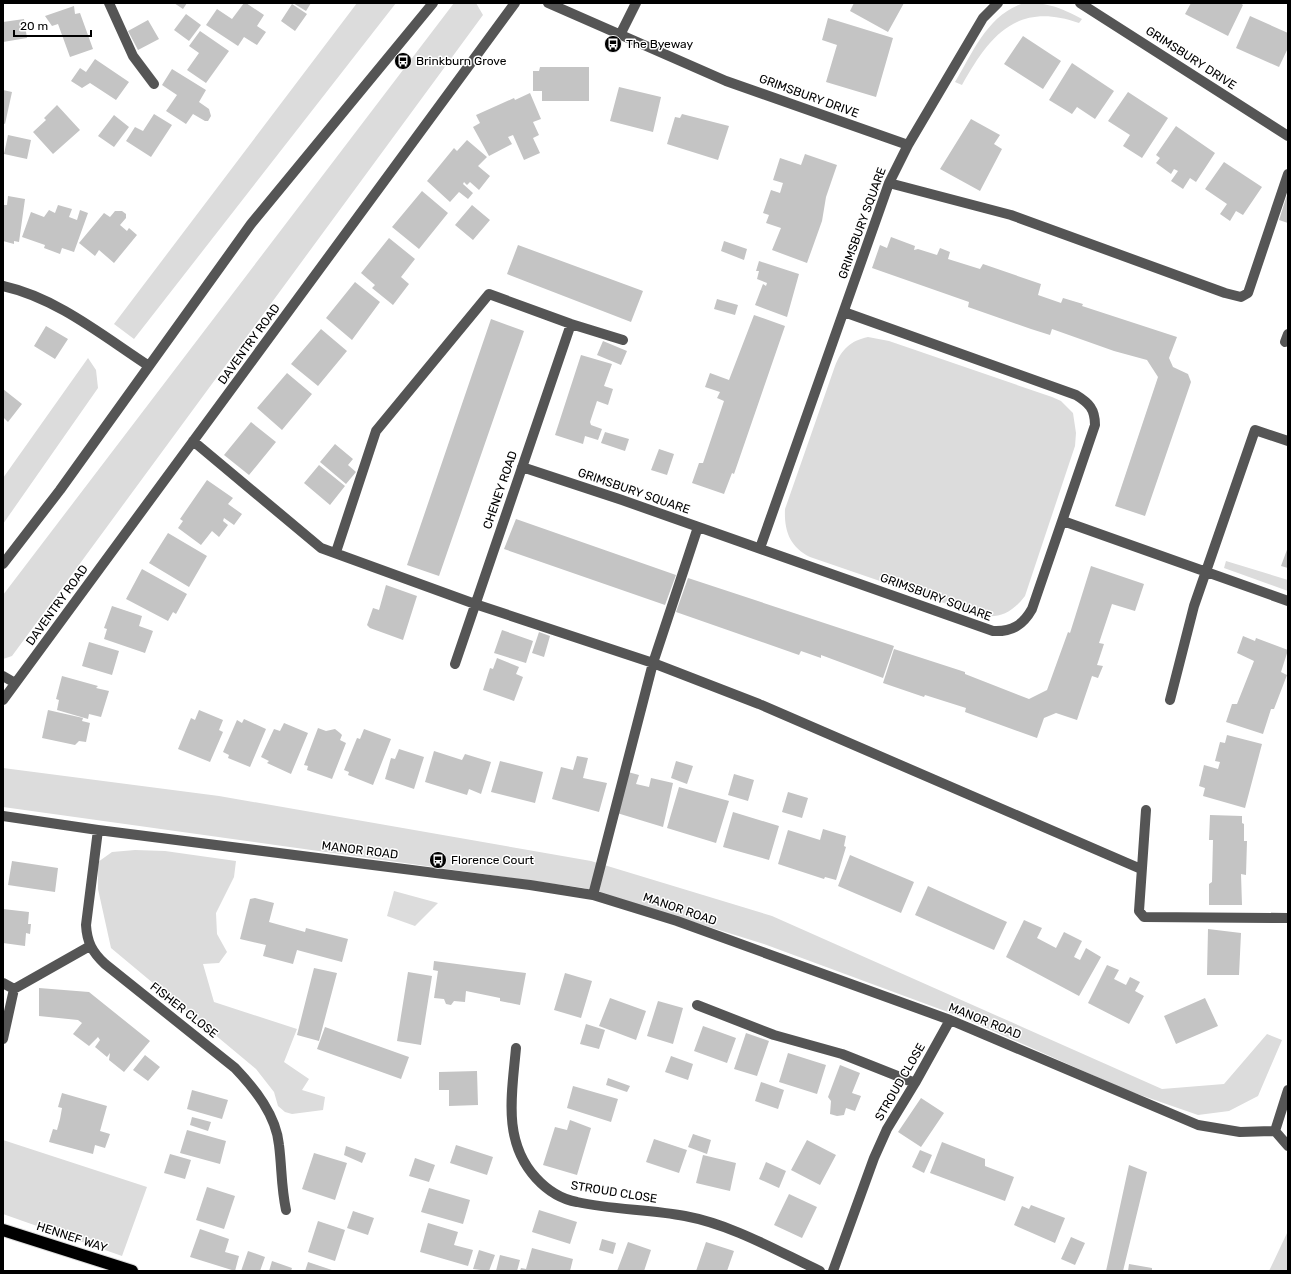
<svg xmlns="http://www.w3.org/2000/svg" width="1291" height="1274" viewBox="0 0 1291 1274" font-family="Rubik,sans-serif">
<rect width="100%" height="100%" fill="#fff"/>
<!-- green -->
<path fill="#dcdcdc" d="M 357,3 L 396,3 L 134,339 L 114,324 Z
M 454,3 L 476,3 L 483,15 L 12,656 L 3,659 L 3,595 Z
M 1024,3 C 1050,3 1059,7 1082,19 L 1079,23 C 1015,0 988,39 962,85 L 955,82 C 973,52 988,14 1024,3 Z
M 868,337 L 889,341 L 1052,397 L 1061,401 L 1073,413 L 1076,433 L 1075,446 L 1025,596 C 1012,613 999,619 979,615 L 810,557 C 790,547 784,531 785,509 L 835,366 C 842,349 850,341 868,337 Z
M 88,358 L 96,370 L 98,388 L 3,524 L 3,478 Z
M 1226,561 L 1288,580 L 1288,591 L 1224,568 Z
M 3,768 L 219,796 L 591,861 L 772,916 L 1162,1089 L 1224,1084 L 1267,1034 L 1282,1040 L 1258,1096 L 1229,1111 L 1198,1115 L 1126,1090 L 964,1018 L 764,944 L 584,888 L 3,807 Z
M 135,850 L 165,851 L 236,861 L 234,877 L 216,913 L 217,934 L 227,952 L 219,963 L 203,964 L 214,1002 L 297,1029 L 284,1062 L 309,1079 L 302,1090 L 325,1097 L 323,1110 L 292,1114 L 285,1112 L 278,1106 L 274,1092 L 256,1069 L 111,948 L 98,889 L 98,862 L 112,852 Z
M 394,891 L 438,903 L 415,926 L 387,916 Z
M 3,1140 L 147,1187 L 122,1256 L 3,1214 Z
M 1288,1231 L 1288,1271 L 1269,1271 Z"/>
<!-- building -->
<path fill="#c4c4c4" d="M 174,3 L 187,3 L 183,9 Z
M 244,3 L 246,3 L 264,15 L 257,26 L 266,32 L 257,45 L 244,37 L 238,46 L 206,25 L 217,9 L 232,19 Z
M 293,3 L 311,3 L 306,11 Z
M 854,3 L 904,3 L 888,32 L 850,11 Z
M 1191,3 L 1240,3 L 1243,5 L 1228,36 L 1185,14 Z
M 292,4 L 307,14 L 295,31 L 281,21 Z
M 74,6 L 75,14 L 80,13 L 93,49 L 70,57 L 58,24 L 52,26 L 45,16 Z
M 186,14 L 201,25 L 189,41 L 174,30 Z
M 1250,16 L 1288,33 L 1288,48 L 1279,67 L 1236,48 Z
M 828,18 L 893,38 L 876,97 L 826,82 L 837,45 L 822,40 Z
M 24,19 L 27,38 L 3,42 L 3,22 Z
M 148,20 L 159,39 L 138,50 L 128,31 Z
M 200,31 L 229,51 L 206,83 L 187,70 L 199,53 L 189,46 Z
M 1023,36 L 1061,61 L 1043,89 L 1004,64 Z
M 95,59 L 129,82 L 116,100 L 90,83 L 82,88 L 71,81 L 80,68 L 86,72 Z
M 1072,63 L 1114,91 L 1095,119 L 1077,107 L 1072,114 L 1049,100 Z
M 540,67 L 589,67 L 589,101 L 542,101 L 542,91 L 533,91 L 533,71 L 539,71 Z
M 172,69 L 206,90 L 199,102 L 209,109 L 211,116 L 208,121 L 205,121 L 193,114 L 186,124 L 166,111 L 177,95 L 162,85 Z
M 619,87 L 661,97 L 653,132 L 610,121 Z
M 3,90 L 12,92 L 5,124 L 3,123 Z
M 1128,92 L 1168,118 L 1142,158 L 1123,146 L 1130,135 L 1108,121 Z
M 530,93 L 541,119 L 533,122 L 539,135 L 533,138 L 540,153 L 524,160 L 513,135 L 508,137 L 512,144 L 489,156 L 473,127 L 480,123 L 476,115 L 514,98 L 515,100 Z
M 57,105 L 80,130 L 53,154 L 33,132 L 46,120 L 44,118 Z
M 154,114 L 172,125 L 151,157 L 126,141 L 135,127 L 143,131 Z
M 682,114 L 729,126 L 718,160 L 667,144 L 675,117 L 680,118 Z
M 114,115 L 129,127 L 114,147 L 98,136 Z
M 971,119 L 1000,135 L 994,144 L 1002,149 L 980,191 L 940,169 Z
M 1176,126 L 1215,153 L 1196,182 L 1190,178 L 1183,189 L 1171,181 L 1178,171 L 1174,169 L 1171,174 L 1156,163 L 1160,158 L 1156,155 Z
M 8,135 L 31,140 L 27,159 L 4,154 Z
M 467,140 L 487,157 L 478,166 L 490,176 L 479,190 L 470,182 L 467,185 L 464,182 L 463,184 L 473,193 L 468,199 L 459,192 L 450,202 L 427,181 L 454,148 L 457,151 Z
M 805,154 L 837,165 L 826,197 L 822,221 L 807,263 L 772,250 L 781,228 L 766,223 L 769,215 L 763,213 L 771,190 L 780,193 L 783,183 L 773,180 L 780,158 L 801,165 Z
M 1224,162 L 1262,187 L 1243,215 L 1236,211 L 1230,221 L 1220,214 L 1227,204 L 1205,189 Z
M 422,191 L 448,213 L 419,249 L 392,227 Z
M 1288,192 L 1288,223 L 1279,220 Z
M 8,196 L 25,199 L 19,242 L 14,241 L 14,244 L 3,241 L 3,205 L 7,205 Z
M 58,205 L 72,209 L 69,217 L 77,220 L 80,210 L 88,213 L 74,252 L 62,248 L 60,254 L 44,248 L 45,245 L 22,237 L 31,212 L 44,217 L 49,210 L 55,213 Z
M 472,205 L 490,220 L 473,240 L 455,225 Z
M 115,211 L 122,211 L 126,214 L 126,218 L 120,225 L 127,231 L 129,228 L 137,235 L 114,263 L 99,250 L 95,256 L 79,243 L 104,213 L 110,217 Z
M 891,237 L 915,246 L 914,250 L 918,249 L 937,255 L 940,248 L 950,252 L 948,259 L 980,269 L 983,264 L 1041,284 L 1038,295 L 1061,303 L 1063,298 L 1083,304 L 1082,306 L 1177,337 L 1169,358 L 1173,367 L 1188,374 L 1191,382 L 1145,516 L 1115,506 L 1158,377 L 1147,360 L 1114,351 L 1052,329 L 1050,335 L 1031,329 L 968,307 L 969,302 L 872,268 L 880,245 L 887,248 Z
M 389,238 L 415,259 L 401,277 L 409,284 L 393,305 L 372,288 L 375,285 L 361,273 Z
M 724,241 L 747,249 L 744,260 L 721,251 Z
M 518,245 L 643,291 L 631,322 L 507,274 Z
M 759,261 L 799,274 L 787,317 L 755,305 L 763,284 L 766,286 L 767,283 L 757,279 L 759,271 L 756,271 Z
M 355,282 L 380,302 L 352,340 L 326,318 Z
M 717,299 L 738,305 L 735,315 L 714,309 Z
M 754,315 L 785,326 L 734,474 L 732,473 L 724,494 L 692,483 L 699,463 L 703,463 L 724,401 L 717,398 L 720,392 L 705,387 L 710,373 L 729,380 Z
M 491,319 L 524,331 L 439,576 L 407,565 Z
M 46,326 L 68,339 L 55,359 L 34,346 Z
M 321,329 L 347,351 L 318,386 L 291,364 Z
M 603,341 L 627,351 L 621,365 L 597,355 Z
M 581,355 L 612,364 L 604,386 L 613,389 L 608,405 L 597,401 L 590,422 L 591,425 L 602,429 L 598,440 L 585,436 L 583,444 L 555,435 Z
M 287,373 L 312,394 L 282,430 L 257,408 Z
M 3,389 L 22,404 L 8,422 L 3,417 Z
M 251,422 L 276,442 L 249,475 L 224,455 Z
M 605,432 L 629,439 L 625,451 L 601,443 Z
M 335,444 L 353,459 L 348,465 L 356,472 L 346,484 L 320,462 Z
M 659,449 L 674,454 L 667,475 L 651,470 Z
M 319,465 L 345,486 L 330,505 L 304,483 Z
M 207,480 L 233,498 L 228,504 L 242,514 L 234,525 L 224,518 L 223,521 L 228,525 L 219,537 L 212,531 L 201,545 L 178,528 L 183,521 L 180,519 Z
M 516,519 L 676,575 L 665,605 L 504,549 Z
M 168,533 L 207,556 L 189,587 L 149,563 Z
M 1288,547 L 1288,568 L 1281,566 Z
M 1091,566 L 1144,584 L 1135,611 L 1112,604 L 1099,643 L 1104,644 L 1097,665 L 1103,666 L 1098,678 L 1092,676 L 1077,720 L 1056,713 L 1044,718 L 1037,738 L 965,712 L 966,708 L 925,695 L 924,697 L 883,683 L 894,649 L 965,672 L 965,674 L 1029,699 L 1047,690 L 1068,632 L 1070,633 Z
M 142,569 L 187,594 L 176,614 L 173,612 L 168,621 L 126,599 Z
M 688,578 L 894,646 L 883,678 L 821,655 L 821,658 L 801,651 L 799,655 L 676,612 Z
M 386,585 L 417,596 L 403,640 L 370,628 L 367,625 L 373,608 L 379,610 Z
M 112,606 L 142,616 L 139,626 L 153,631 L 145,653 L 104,639 L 107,629 L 104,628 Z
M 502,630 L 533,641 L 526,663 L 494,653 Z
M 539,632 L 550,636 L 544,657 L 532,653 Z
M 1243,636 L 1255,641 L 1256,638 L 1288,650 L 1281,672 L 1287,675 L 1274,709 L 1271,709 L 1263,734 L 1226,722 L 1232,704 L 1237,704 L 1254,661 L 1237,653 Z
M 89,642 L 119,651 L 112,675 L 82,666 Z
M 497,658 L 519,667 L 516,674 L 523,677 L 514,701 L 483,690 L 490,668 L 493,669 Z
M 62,676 L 98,686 L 96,688 L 109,691 L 101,717 L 89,714 L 88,719 L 57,710 L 59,700 L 56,699 Z
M 48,710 L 83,718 L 82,721 L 90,723 L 86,742 L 79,741 L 75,745 L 42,738 Z
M 199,710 L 223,720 L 219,730 L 223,732 L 210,762 L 178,749 L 191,718 L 195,720 Z
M 244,719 L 266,729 L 250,767 L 228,758 L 229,755 L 223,752 L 237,720 L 242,723 Z
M 284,723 L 308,733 L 291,774 L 267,763 L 269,761 L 261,757 L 274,729 L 280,731 Z
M 318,728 L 326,731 L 335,729 L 340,733 L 342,735 L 340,740 L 346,743 L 332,779 L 307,770 L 308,766 L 304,765 Z
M 364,729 L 391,739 L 373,785 L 348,775 L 349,772 L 344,770 L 357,738 L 360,739 Z
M 1227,735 L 1262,744 L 1245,808 L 1203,796 L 1205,788 L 1199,786 L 1204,765 L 1218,769 L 1220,762 L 1215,761 L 1220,742 L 1225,743 Z
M 399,749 L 424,757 L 414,789 L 385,779 L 391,758 L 395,759 Z
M 434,751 L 462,760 L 465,754 L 491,762 L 481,794 L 469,789 L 467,795 L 425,782 Z
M 577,756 L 588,758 L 583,778 L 607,783 L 599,812 L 552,799 L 561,767 L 573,770 Z
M 500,761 L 543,772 L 535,803 L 491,792 Z
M 676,761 L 693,766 L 687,784 L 671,778 Z
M 628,772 L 639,775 L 636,784 L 649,787 L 651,778 L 673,783 L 663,827 L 617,813 Z
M 734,774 L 754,780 L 748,801 L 728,795 Z
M 679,787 L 729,801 L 716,843 L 667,828 Z
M 788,792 L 808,798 L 802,818 L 782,812 Z
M 733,812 L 779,826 L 769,860 L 723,847 Z
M 1210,815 L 1242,816 L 1242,823 L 1244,824 L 1244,841 L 1247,841 L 1246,875 L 1241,874 L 1242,905 L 1209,905 L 1209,884 L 1212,882 L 1213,840 L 1209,840 Z
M 823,829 L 846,836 L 844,846 L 846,847 L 836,880 L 825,877 L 824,879 L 778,864 L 788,830 L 820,840 Z
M 850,855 L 914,882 L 901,913 L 838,886 Z
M 12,861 L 58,868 L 55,892 L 8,885 Z
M 928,886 L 1007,922 L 994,950 L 915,915 Z
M 255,898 L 274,903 L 269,922 L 305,932 L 306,928 L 348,939 L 342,962 L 297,950 L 293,964 L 263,956 L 266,945 L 240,939 L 250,899 Z
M 3,909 L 29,912 L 28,924 L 31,924 L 30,934 L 26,933 L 25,946 L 3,943 Z
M 1024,920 L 1042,928 L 1037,938 L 1056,948 L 1064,932 L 1082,941 L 1074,957 L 1080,960 L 1086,948 L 1101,957 L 1079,996 L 1006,957 Z
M 1208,929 L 1241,933 L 1239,975 L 1207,975 Z
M 434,961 L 526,973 L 520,1005 L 500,1001 L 500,998 L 466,991 L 465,1002 L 454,1001 L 451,1005 L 446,1004 L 444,999 L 434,998 L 438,971 L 433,970 Z
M 1107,965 L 1119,970 L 1114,979 L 1126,985 L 1130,977 L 1140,982 L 1135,991 L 1144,996 L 1129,1024 L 1088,1003 Z
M 314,968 L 337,973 L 319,1041 L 297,1035 Z
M 408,972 L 432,976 L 421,1045 L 397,1041 Z
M 565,973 L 592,981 L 581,1018 L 554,1010 Z
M 39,988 L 89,992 L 150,1041 L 124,1072 L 109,1060 L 110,1053 L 107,1057 L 95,1047 L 100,1040 L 98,1037 L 89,1046 L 73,1034 L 82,1023 L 78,1020 L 39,1016 Z
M 610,998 L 646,1011 L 636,1040 L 599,1026 Z
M 1205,998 L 1218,1026 L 1176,1044 L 1164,1016 Z
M 658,1001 L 683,1008 L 673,1044 L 647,1036 Z
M 586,1024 L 605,1030 L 599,1049 L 580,1044 Z
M 703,1026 L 736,1038 L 727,1063 L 694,1051 Z
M 325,1027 L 409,1057 L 401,1079 L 317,1049 Z
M 746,1033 L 769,1041 L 757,1076 L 734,1069 Z
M 788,1053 L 826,1065 L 817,1094 L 779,1082 Z
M 145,1055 L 160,1067 L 148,1081 L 133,1070 Z
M 671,1056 L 693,1064 L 688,1080 L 665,1072 Z
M 840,1065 L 860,1073 L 852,1093 L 861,1096 L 855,1111 L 846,1108 L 844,1115 L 837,1116 L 830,1114 L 831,1101 L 828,1097 Z
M 477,1071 L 478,1105 L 449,1106 L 449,1090 L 439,1090 L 439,1072 Z
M 608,1078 L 630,1086 L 627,1092 L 606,1085 Z
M 761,1082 L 784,1090 L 778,1109 L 755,1101 Z
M 573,1086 L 618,1099 L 611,1122 L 567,1108 Z
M 192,1090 L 228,1100 L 222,1119 L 187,1109 Z
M 62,1093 L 107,1106 L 100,1131 L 110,1134 L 105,1148 L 95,1145 L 93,1154 L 49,1142 L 53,1129 L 57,1130 L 60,1119 L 62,1108 L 58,1107 Z
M 921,1098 L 944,1113 L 921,1147 L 898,1132 Z
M 192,1117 L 211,1122 L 208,1131 L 190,1125 Z
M 570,1120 L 591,1128 L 577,1175 L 543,1165 L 555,1127 L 567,1130 Z
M 187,1130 L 226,1141 L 220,1164 L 180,1153 Z
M 693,1134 L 711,1140 L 707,1154 L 688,1147 Z
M 654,1139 L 687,1150 L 679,1173 L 646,1162 Z
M 807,1140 L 836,1155 L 820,1185 L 791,1170 Z
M 942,1142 L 985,1159 L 985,1166 L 1014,1177 L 1005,1201 L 930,1173 Z
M 456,1145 L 493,1157 L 487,1175 L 450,1163 Z
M 346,1146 L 366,1153 L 362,1163 L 344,1155 Z
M 920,1150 L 932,1155 L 924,1173 L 912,1167 Z
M 314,1153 L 347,1163 L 335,1200 L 302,1189 Z
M 170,1154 L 191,1160 L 185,1179 L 164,1173 Z
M 703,1155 L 736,1163 L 730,1191 L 696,1183 Z
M 415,1158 L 435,1165 L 429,1182 L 409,1176 Z
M 766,1162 L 786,1171 L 779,1188 L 759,1179 Z
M 1129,1165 L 1147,1172 L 1123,1271 L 1106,1271 Z
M 207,1187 L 235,1196 L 224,1229 L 196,1220 Z
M 429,1188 L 470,1200 L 463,1224 L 421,1212 Z
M 789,1194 L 817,1207 L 802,1238 L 774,1225 Z
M 1031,1205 L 1065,1218 L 1055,1243 L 1014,1225 L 1022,1206 L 1029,1209 Z
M 539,1210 L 577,1222 L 570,1244 L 532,1232 Z
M 353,1211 L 374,1218 L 368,1235 L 347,1228 Z
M 318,1221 L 345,1230 L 335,1261 L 308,1252 Z
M 428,1223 L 458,1232 L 454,1245 L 473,1250 L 468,1266 L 420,1252 Z
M 200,1229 L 229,1239 L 225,1252 L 239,1256 L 235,1271 L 190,1257 Z
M 1071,1237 L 1085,1243 L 1075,1265 L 1061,1259 Z
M 602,1239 L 616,1243 L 613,1254 L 599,1250 Z
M 628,1242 L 651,1250 L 644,1271 L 617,1271 Z
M 706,1242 L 734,1251 L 727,1271 L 696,1271 Z
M 532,1248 L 573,1259 L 570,1271 L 520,1271 L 521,1268 L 526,1269 Z
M 479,1250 L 495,1255 L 489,1271 L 473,1269 Z
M 248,1251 L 265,1257 L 260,1271 L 241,1271 Z
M 500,1255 L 520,1260 L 517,1271 L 496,1271 Z
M 272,1261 L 292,1268 L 291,1271 L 269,1271 Z
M 308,1262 L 335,1271 L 305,1271 Z
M 1129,1264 L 1152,1268 L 1152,1271 L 1128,1271 Z"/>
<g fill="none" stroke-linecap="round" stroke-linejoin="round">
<!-- highway casing -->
<g stroke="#dbdbdb" stroke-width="14">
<path id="highway" d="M 3,1230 L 132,1271"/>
</g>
<!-- minor -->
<path stroke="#555" stroke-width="10" d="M 109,3 L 133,56 L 154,84
M 548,3 L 726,81 L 908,145 L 983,18 L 998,3
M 1080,3 L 1288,136
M 620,35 L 636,3
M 889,183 L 1011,215 L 1225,293 L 1241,297 L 1248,293 L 1288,174
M 3,286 C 57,298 103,336 149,366
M 1285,342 L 1288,334
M 193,441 L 321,548 L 475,604 L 653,663 L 759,704 L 1141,869
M 522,467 L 622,500 L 993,631 C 1012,632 1023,625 1032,609 L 1095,425 C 1095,409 1089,403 1076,395 L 844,312
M 1063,521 L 1288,601
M 760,548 L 889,183 L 908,145
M 336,552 L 376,431 L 489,294 L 571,324 L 623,340
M 3,564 L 60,490 L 251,224 L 433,3
M 455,664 L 571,324
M 3,676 L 15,683
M 3,700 L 515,3
M 1170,700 L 1194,606 L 1255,430 L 1288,441
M 1146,810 L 1139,911 L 1144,917 L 1288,918
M 3,816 L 98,830 L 530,885 L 593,895 L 677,921 L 950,1020 L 1198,1125 L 1240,1132 L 1275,1131
M 98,830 L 86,925 C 87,942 92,952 105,964 L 235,1068 C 255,1089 276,1115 279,1145 C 282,1169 281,1186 286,1210
M 593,895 L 653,663 L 698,527
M 3,983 L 14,989
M 697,1005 L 774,1035 L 842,1054 L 915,1083
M 3,1039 L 14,989 L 90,946
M 516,1048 C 512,1093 502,1141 536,1178 C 547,1190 560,1199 577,1202 C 612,1210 650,1209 685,1216 C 733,1225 777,1251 820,1271
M 1275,1131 L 1288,1090
M 1275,1131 L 1288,1146
M 833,1271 L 874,1158 L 887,1129 L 915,1083 L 950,1020"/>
<!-- highway -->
<use href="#highway" stroke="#000" stroke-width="12"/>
</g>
<!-- icons -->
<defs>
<g id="bus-disc" transform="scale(0.9)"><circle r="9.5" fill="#000" stroke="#fff"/><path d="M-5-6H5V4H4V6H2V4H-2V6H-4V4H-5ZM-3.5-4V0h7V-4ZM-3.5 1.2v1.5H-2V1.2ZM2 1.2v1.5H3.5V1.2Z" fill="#fff"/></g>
</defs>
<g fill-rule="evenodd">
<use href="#bus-disc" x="613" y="44"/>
<use href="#bus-disc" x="403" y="61"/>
<use href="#bus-disc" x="438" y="860"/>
</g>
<g text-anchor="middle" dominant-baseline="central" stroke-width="3" stroke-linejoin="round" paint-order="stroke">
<!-- poi labels -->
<g font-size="12" fill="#000" stroke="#fff" text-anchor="start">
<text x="626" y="44">The Byeway</text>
<text x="416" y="61">Brinkburn Grove</text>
<text x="451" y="860">Florence Court</text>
</g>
<!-- street labels -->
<g font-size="12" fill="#000" stroke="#fff">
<text transform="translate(1191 58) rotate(33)">GRIMSBURY DRIVE</text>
<text transform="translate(809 96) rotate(20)">GRIMSBURY DRIVE</text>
<text transform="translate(862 223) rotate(-70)">GRIMSBURY SQUARE</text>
<text transform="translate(249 344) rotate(-54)">DAVENTRY ROAD</text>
<text transform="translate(500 490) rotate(-71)">CHENEY ROAD</text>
<text transform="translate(634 491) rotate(19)">GRIMSBURY SQUARE</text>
<text transform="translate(936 597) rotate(20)">GRIMSBURY SQUARE</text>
<text transform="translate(57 605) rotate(-54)">DAVENTRY ROAD</text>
<text transform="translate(360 850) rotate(7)">MANOR ROAD</text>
<text transform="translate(680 909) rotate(19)">MANOR ROAD</text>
<text transform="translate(184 1010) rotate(38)">FISHER CLOSE</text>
<text transform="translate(985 1021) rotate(22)">MANOR ROAD</text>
<text transform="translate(900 1082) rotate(-60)">STROUD CLOSE</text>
<text transform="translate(614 1192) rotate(9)">STROUD CLOSE</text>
<text transform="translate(72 1237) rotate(18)">HENNEF WAY</text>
</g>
</g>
<!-- border -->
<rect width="1291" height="1274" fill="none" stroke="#000000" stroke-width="8"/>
<!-- scale -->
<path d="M14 30v6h77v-6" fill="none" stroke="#000000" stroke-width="2"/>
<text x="20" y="30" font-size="12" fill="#000000" stroke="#ffffff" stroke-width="3" paint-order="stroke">20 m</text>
</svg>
